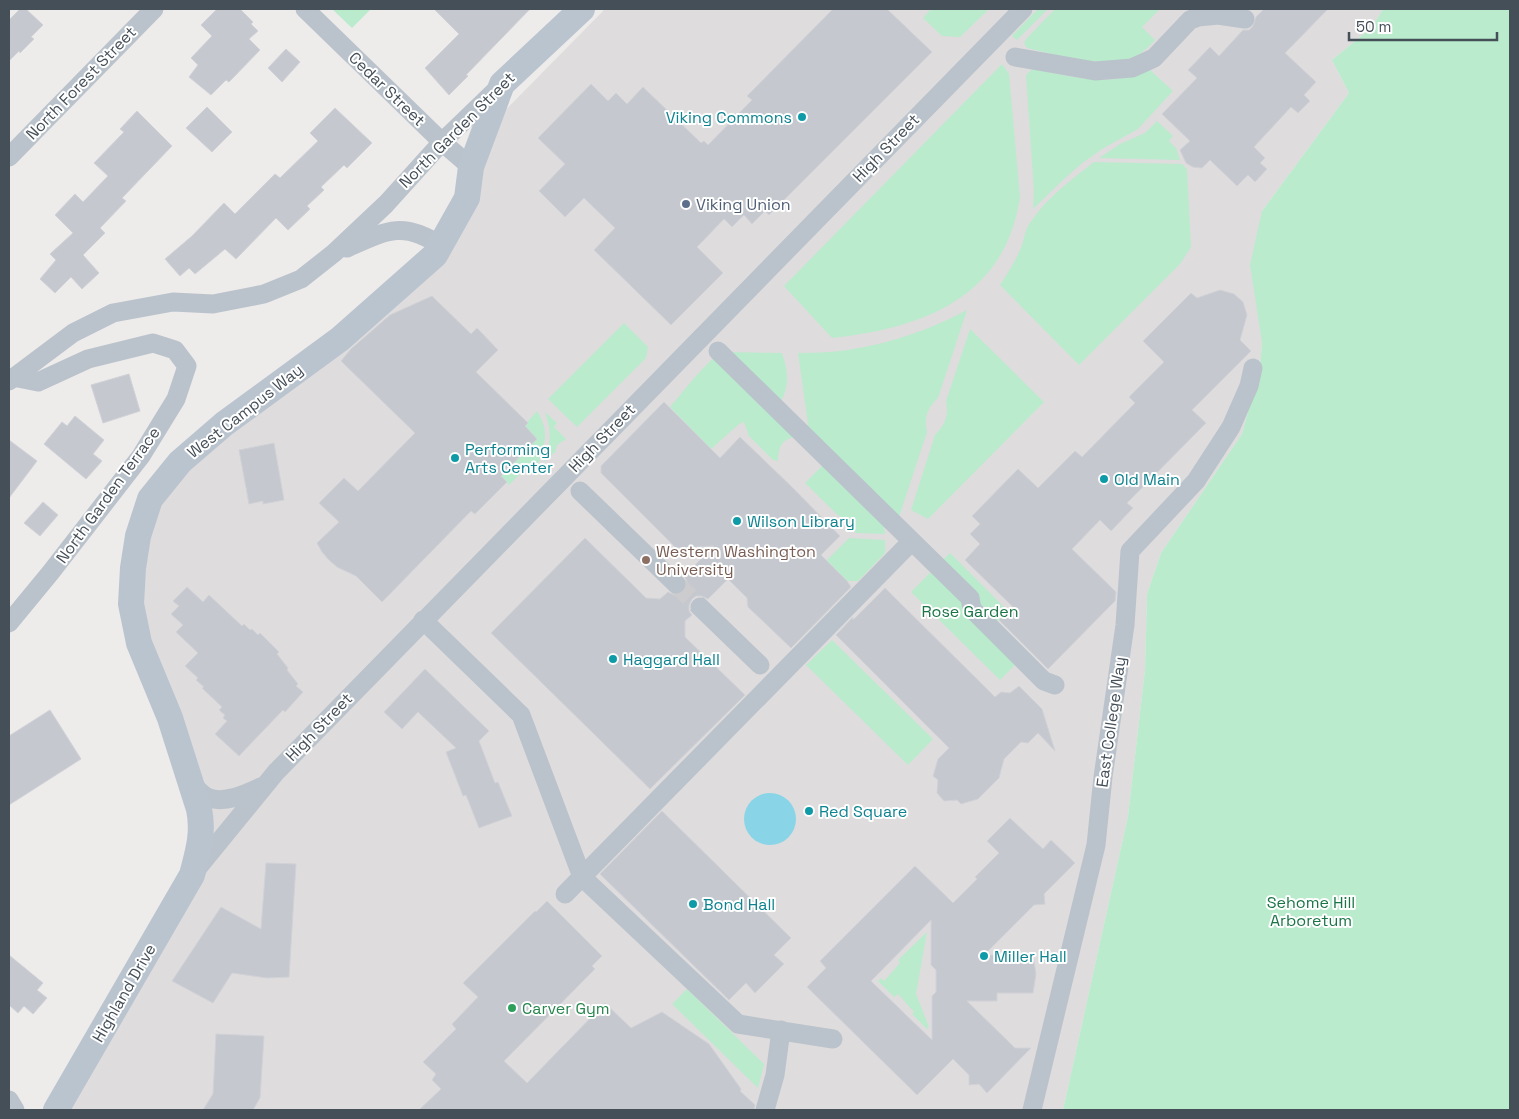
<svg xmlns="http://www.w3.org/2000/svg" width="1519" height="1119" viewBox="0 0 1519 1119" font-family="'Space Grotesk',sans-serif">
<rect width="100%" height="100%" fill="#eeebeb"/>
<!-- education -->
<path fill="#dfdcdd" d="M 605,9 L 1383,9 L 1372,27 L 1332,60 L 1349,93 L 1262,211 L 1262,342 L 1260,367 L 1242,434 L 1161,553 L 1147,594 L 1145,670 L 1128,816 L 1063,1110 L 56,1110 L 201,842 L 139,643 L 150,499 L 435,255 L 470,146 Z"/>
<!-- green -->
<path fill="#baebcd" d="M 332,9 L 371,9 L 352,28 Z
M 931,9 L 989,9 L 960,37 L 942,36 L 923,18 Z
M 1038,9 L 1048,9 L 1017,40 L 1012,36 Z
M 1055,9 L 1160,9 L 1142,27 L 1155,40 C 1150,45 1144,52 1138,55 C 1109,71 1057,55 1027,48 L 1024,43 L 1026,39 Z
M 1383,9 L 1510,9 L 1510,1110 L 1063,1110 L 1128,816 L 1145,670 L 1147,594 L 1161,553 L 1242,434 L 1260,367 L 1262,342 L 1250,265 L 1262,211 L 1349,93 L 1332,60 L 1372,27 Z
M 1002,64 L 1009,74 L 1020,197 C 1005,298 923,328 832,338 L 784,286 Z
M 1032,69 C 1077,77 1105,88 1150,70 L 1173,91 L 1138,129 L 1102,149 L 1081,164 L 1062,181 L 1033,209 L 1034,192 L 1026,75 Z
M 1157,121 L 1173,136 L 1169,141 L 1176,148 L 1180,160 L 1099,158 L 1120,144 L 1145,133 Z
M 1094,162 L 1182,164 L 1187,169 L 1191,247 L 1180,264 L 1079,365 L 1000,285 C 1008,273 1015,262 1021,248 C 1024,240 1025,230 1030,223 C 1046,198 1072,179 1094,162 Z
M 967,310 L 938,398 C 927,408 924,418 927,432 L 899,517 L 809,431 L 798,353 C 857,354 914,338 967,310 Z
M 624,323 L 648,347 L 646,358 L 577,427 L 548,399 Z
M 970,329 L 1044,402 L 928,519 L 911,510 L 935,435 C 945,425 949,415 946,401 Z
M 726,352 L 782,353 C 788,370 790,386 780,403 Z
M 716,355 L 799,436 C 782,439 779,444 778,461 L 773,460 L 749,436 L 744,422 L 739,424 L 711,449 L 670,407 L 695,377 Z
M 537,411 C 551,433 544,447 536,470 L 530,464 L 509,485 L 501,476 L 537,439 L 525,426 L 528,423 L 527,422 Z
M 545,412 L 557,423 L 554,427 L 566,439 L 557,445 L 555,452 L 544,462 C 551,441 552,433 545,412 Z
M 825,463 L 884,526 L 885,534 L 856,533 L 805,483 Z
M 849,538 L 885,540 L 885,553 L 858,581 L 847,581 L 826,561 Z
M 950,553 L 1008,611 L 994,625 L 1025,655 L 1000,680 L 911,592 Z
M 832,640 L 933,739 L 908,765 L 806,665 Z
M 927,932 L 916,994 L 929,1027 L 927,1029 L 912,1014 L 914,1012 L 898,994 L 894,997 L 878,981 L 881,978 L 884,981 L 900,963 L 898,960 Z
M 687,989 L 764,1064 L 758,1088 L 672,1004 Z"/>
<!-- water -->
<path fill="#89d5e7" d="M744 819a26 26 0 1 1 52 0a26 26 0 1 1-52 0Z"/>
<!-- building -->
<path fill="#c5c8ce" stroke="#d0d2d7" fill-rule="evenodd" d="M 20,9 L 26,9 L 43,25 L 31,37 L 34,39 L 20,53 L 19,51 L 9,61 L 9,20 Z
M 217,9 L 240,9 L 253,22 L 251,24 L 258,31 L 249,39 L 260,50 L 229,82 L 226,80 L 211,95 L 189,77 L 198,65 L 191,58 L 212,36 L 201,25 Z
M 434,9 L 530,9 L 466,75 L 468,76 L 449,95 L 425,68 L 459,34 Z
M 833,9 L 887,9 L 932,52 L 769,215 L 765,211 L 752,224 L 744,215 L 732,227 L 724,219 L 697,247 L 723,273 L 671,325 L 594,250 L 615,228 L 584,198 L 565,217 L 539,191 L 565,164 L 538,138 L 591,84 L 608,101 L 616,93 L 627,104 L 643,87 L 701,143 L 704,141 L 708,145 L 752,100 L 747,96 Z
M 1264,9 L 1328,9 L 1285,53 L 1316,82 L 1304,95 L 1310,101 L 1298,113 L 1291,107 L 1254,147 L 1265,158 L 1260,163 L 1267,169 L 1255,182 L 1248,175 L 1237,186 L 1210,160 L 1202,168 L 1193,167 L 1186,163 L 1180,150 L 1190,141 L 1162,114 L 1197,78 L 1188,70 L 1210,47 L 1219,56 L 1243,30 L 1249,30 L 1253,26 L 1256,17 Z
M 286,49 L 300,62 L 282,82 L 268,68 Z
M 207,107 L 232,132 L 212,152 L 186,128 Z
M 335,108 L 372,143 L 347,168 L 344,165 L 321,187 L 324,190 L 307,206 L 310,209 L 288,230 L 276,218 L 236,259 L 225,249 L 195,274 L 189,268 L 180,276 L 165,259 L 192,236 L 224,203 L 235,214 L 275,174 L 280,178 L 318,141 L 310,133 Z
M 137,111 L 172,146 L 122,198 L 126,201 L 100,228 L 105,233 L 83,255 L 99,273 L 82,289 L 71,277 L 55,293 L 40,279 L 56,260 L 50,254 L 73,233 L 55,215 L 75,194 L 83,202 L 108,176 L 94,163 L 124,132 L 120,129 Z
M 1220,290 L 1234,294 L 1243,302 L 1247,315 L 1240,340 L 1251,351 L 1192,410 L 1206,423 L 1127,503 L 1133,508 L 1111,531 L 1100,520 L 1072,549 L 1116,592 L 1115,601 L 1048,669 L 999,620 L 1013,607 L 965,560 L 980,544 L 970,534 L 980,524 L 972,516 L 1018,469 L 1038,488 L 1075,451 L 1082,457 L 1135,403 L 1129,397 L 1164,362 L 1143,341 L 1191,293 L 1197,298 Z
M 432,296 L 471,334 L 477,328 L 498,350 L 476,372 L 528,423 L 525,426 L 537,439 L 501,476 L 507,482 L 475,514 L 471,511 L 382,602 L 356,576 L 337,567 L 329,560 L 322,552 L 317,543 L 339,522 L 319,503 L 344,478 L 358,491 L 415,433 L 341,361 L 351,349 L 390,315 Z
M 129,374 L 140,411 L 103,423 L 91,385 Z
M 664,402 L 720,458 L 740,437 L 791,486 L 840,536 L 821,555 L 847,581 L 851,587 L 791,648 L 748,607 L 747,598 L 728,579 L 708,599 L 702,596 L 696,596 L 692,599 L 689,605 L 689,611 L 692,615 L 685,621 L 685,637 L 745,695 L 650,789 L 491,633 L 585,538 L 646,598 L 660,599 L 668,592 L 674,595 L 680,595 L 684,591 L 687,587 L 687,581 L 684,576 L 714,546 L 676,548 L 601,473 L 601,466 Z
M 75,416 L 104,440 L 93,454 L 102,461 L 86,479 L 44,444 L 62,422 L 67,426 Z
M 9,440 L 37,461 L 9,498 Z
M 274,443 L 284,500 L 263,504 L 263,501 L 249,504 L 239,450 Z
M 43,502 L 58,515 L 40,536 L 24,523 Z
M 187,587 L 203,602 L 209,595 L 242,626 L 244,624 L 250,630 L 252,629 L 258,635 L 260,633 L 279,652 L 277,654 L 288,668 L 287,670 L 298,684 L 296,686 L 303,692 L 285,712 L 283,710 L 239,756 L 215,734 L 227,721 L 223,718 L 225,715 L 219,710 L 222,707 L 202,688 L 204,687 L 196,680 L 198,678 L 185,666 L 198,653 L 176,632 L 183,625 L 171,614 L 179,606 L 173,601 Z
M 885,588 L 995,697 L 1001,692 L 1010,693 L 1019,686 L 1042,709 L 1055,751 L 1038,733 L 1028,743 L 1021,742 L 1004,759 L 999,778 L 978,799 L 961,804 L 957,800 L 944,801 L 937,793 L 938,780 L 933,776 L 938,759 L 949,748 L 836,635 L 853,617 L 853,620 Z
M 425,669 L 489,731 L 479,741 L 495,783 L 498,782 L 512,816 L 479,828 L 466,795 L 463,796 L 446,752 L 456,748 L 418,712 L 402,729 L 384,712 Z
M 50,710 L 81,759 L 9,805 L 9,736 Z
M 662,811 L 791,938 L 774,955 L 784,964 L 755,993 L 746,983 L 729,1000 L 600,874 Z
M 1010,818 L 1043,849 L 1051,840 L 1075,863 L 1044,894 L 1045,904 L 1034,905 L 984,955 L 1033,955 L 1036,974 L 1033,993 L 997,993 L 997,1001 L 967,1001 L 1015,1048 L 1031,1048 L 987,1093 L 979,1084 L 969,1085 L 969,1075 L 953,1059 L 917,1095 L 807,987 L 826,968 L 820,961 L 915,866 L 953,903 L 977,879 L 975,877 L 999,853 L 987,841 ZM 931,920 L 931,965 L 936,970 L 936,992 L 932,996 L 932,1040 L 871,981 Z
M 266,863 L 296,864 L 289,977 L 267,978 L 232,973 L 213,1003 L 172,981 L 221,907 L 261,929 Z
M 547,901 L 602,956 L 592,966 L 595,969 L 504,1061 L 527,1083 L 605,1003 L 631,1028 L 662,1012 L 709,1044 L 741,1089 L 740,1091 L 755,1105 L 754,1110 L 419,1110 L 441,1089 L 432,1080 L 436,1074 L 423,1062 L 456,1029 L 452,1024 L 478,997 L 463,983 L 535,911 L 536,912 Z
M 9,955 L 43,983 L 37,990 L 47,998 L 33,1014 L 24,1006 L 18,1013 L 9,1005 Z
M 216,1034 L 264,1036 L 260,1098 L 253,1110 L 203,1110 L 213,1094 Z"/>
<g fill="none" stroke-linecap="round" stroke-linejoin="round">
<!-- street-tunnel -->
<path stroke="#ccccce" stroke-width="19" stroke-dasharray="19 9" stroke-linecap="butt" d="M 676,584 L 700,607"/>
<!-- street -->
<path stroke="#bac3cb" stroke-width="19" d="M 305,9 L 442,142 L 471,167
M 1015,57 L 1095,71 L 1132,68 L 1154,58 L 1190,20 L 1198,17 L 1218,15 L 1245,19
M 9,157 L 154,9
M 347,248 C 385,231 403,220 441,246
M 718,351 L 970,598 L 972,609 L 1044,681 L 1055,685
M 9,381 L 73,333 L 113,313 L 173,302 L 213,304 L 264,294 L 301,279 L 334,253 L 386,204 L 442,142 L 499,87
M 580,491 L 676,584
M 700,607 L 760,665
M 423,620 L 521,715 L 582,877 L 738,1024 L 833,1039
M 9,623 L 51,572 L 141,456 L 176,399 L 187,366 L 175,350 L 153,343 L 88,359 L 38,382 L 13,377
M 190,781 C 195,787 200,793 207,797 C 224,805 248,793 263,786
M 196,870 L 276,772 L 1023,9
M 565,894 L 912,541
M 9,1100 L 15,1110
M 765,1110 L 775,1075 L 781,1030
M 1032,1110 L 1096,845 L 1103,777 L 1125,625 L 1130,551 L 1196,481 L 1231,427 L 1249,386 L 1253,368"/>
<!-- secondary -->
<path stroke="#bac4cf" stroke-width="26" d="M 56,1110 L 192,875 C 198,852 204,833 199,809 L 170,718 L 139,643 L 131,604 L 133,568 L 138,536 L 150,499 L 180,462 L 224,424 L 340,339 L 435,255 L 467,198 L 471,167 L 502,84 L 582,9"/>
</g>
<!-- markers -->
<g fill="#0f9aa8" stroke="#fff" stroke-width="2">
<circle cx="802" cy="117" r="5"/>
<circle cx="455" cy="458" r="5"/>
<circle cx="1104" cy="479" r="5"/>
<circle cx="737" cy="521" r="5"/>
<circle cx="613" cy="659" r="5"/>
<circle cx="809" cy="811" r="5"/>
<circle cx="693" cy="904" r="5"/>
<circle cx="984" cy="956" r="5"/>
</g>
<circle fill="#5c6f8a" stroke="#fff" stroke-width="2" cx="686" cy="204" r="5"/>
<circle fill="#8d6e63" stroke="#fff" stroke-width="2" cx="646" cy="560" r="5"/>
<circle fill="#2e9e5b" stroke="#fff" stroke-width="2" cx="512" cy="1008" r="5"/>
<g text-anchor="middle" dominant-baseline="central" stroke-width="4" stroke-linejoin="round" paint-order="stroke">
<!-- street labels -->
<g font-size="16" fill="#454f58" stroke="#fff">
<text transform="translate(81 83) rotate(-46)">North Forest Street</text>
<text transform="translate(387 89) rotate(44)">Cedar Street</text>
<text transform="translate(457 130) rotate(-45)">North Garden Street</text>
<text transform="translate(886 148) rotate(-46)">High Street</text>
<text transform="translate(245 411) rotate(-38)">West Campus Way</text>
<text transform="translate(602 438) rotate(-46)">High Street</text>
<text transform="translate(108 495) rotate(-54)">North Garden Terrace</text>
<text transform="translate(1111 722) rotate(-82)">East College Way</text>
<text transform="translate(319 727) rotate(-46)">High Street</text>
<text transform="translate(124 993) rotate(-60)">Highland Drive</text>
</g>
<!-- culture labels -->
<g font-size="16" fill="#0d838f" stroke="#fff" text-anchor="start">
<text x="792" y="117" text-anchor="end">Viking Commons</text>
<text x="465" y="449">Performing<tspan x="465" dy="18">Arts Center</tspan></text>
<text x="1114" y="479">Old Main</text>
<text x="747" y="521">Wilson Library</text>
<text x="623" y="659">Haggard Hall</text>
<text x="819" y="811">Red Square</text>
<text x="703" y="904">Bond Hall</text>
<text x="994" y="956">Miller Hall</text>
</g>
<!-- service labels -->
<g font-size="16" fill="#4e5e75" stroke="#fff" text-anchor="start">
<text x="696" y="204">Viking Union</text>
</g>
<!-- education labels -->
<g font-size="16" fill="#785e54" stroke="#fff" text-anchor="start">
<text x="656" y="551">Western Washington<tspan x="656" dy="18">University</tspan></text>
</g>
<!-- park labels -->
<g font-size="16" fill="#1a7446" stroke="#fff">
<text x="970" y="611">Rose Garden</text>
<text x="1311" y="902">Sehome Hill<tspan x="1311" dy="18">Arboretum</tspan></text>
</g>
<!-- leisure labels -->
<g font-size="16" fill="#27864d" stroke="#fff" text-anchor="start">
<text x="522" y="1008">Carver Gym</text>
</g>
</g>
<!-- border -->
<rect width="1519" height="1119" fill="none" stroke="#454f58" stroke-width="20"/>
<!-- scale -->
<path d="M1349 32v8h148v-8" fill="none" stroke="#454f58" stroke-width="2.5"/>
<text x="1356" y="32" font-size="15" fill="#454f58" stroke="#ffffff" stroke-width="4" paint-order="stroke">50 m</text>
</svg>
